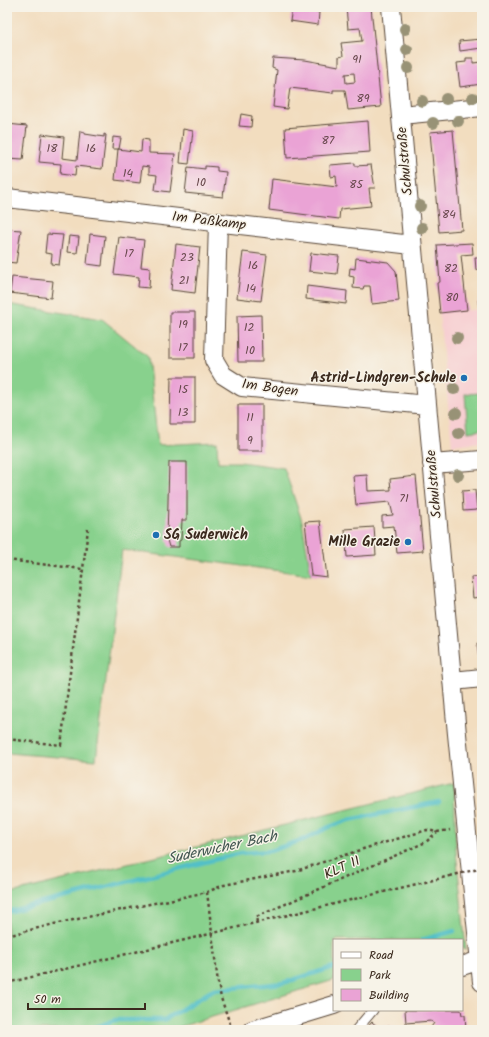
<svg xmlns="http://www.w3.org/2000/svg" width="489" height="1037" viewBox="0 0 489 1037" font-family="Kalam,sans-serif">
<rect width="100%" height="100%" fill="#f7f3e8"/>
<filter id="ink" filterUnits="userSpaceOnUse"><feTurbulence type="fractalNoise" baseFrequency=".025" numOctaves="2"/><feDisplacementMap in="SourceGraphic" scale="8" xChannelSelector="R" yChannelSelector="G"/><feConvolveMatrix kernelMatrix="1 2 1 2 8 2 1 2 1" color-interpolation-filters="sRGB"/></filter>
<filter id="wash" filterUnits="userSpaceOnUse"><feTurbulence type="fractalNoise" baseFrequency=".012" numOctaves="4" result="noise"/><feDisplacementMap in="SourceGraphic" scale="16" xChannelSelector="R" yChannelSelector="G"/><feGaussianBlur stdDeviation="0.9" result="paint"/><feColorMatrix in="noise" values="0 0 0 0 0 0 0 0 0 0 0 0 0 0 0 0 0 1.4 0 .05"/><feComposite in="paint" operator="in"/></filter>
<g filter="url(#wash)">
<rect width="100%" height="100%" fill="#f2ddbf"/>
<!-- built -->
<path fill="#f7cfd2" d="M 482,309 L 482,442 L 452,445 L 439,313 Z"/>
<!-- green -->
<path fill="#88d18d" stroke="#627e56" d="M 7,304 L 102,319 L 148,357 L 158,445 L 217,442 L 218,462 L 240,462 L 284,468 L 302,521 L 311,575 L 122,550 L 96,760 L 7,753 Z
M 482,393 L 482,430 L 468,432 L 465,394 Z
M 454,783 L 456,851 L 466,949 L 462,949 L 462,940 L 334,940 L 334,980 L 169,1030 L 7,1030 L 7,894 Z"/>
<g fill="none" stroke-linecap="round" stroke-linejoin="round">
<!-- stream -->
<path stroke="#52c0c7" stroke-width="4.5" d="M 481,790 L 482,790
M 7,912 L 241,853 L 270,851 L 305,839 L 329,827 L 349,820 L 439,802
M 422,940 L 454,931
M 88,1030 L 115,1020 L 164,1020 L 213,990 L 283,983 L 334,967"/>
</g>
<g id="blocks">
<!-- building -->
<path fill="#eaa3d5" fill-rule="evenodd" d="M 346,7 L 371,7 L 381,107 L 348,110 L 345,90 L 333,90 L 333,93 L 290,88 L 287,109 L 273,107 L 277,70 L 272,68 L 273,58 L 305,60 L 339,66 L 339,57 L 343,56 L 341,43 L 362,41 L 360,28 L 348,29 ZM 354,73 L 355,82 L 346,83 L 345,74 Z
M 292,8 L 319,12 L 318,25 L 290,21 Z
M 482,39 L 482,48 L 460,51 L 459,41 Z
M 466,58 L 473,58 L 473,63 L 482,62 L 482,84 L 460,87 L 457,63 L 466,62 Z
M 241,114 L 252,116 L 251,127 L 239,126 Z
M 368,121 L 370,152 L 287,158 L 285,128 Z
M 7,124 L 27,126 L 23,160 L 7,159 Z
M 183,129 L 193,131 L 189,164 L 180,163 Z
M 453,130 L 462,230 L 439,232 L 430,132 Z
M 80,131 L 85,132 L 85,134 L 104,137 L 104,134 L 106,135 L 102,169 L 76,166 L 75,176 L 60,174 L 61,164 L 39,162 L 42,134 L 64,137 L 62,158 L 77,160 Z
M 113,137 L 121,138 L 119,149 L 112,149 Z
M 142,139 L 149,140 L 149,153 L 175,154 L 170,192 L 155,190 L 157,175 L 149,174 L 149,167 L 142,166 L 140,183 L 115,180 L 118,149 L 141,152 Z
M 355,163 L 355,166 L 371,165 L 375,188 L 369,188 L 371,206 L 340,209 L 339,219 L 269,210 L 272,179 L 337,187 L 336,176 L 331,177 L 330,165 Z
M 205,166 L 217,167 L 217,171 L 226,172 L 223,197 L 185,193 L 188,167 L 205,169 Z
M 7,229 L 21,230 L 16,263 L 7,262 Z
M 47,234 L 63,235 L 59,265 L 51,264 L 52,254 L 45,253 Z
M 90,234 L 105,236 L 102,266 L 87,264 Z
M 69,236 L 79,237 L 77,253 L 67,252 Z
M 119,237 L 144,240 L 141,267 L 150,268 L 149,288 L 138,287 L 139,277 L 114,274 Z
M 472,243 L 473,254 L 461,255 L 467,310 L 440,313 L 437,283 L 440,282 L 437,245 Z
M 176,244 L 200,247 L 195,293 L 171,290 Z
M 243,252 L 267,255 L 261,301 L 237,298 Z
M 311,253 L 339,256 L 337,274 L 309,271 Z
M 475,257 L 482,257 L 482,269 L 476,270 Z
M 356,258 L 388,262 L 396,271 L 399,301 L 372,304 L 370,286 L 364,286 L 363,289 L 353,288 L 354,277 L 349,276 L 350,268 L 355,269 Z
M 12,277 L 53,281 L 51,298 L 10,293 Z
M 307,286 L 347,291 L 346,304 L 306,299 Z
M 478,300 L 482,300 L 482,326 L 480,326 Z
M 170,312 L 195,312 L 195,358 L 170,358 Z
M 261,315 L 262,362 L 238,362 L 237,316 Z
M 171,377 L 195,377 L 195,424 L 170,424 Z
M 238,405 L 262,405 L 262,451 L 238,451 Z
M 169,462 L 187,462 L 187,520 L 182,520 L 181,540 L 179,541 L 179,547 L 169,547 L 167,540 Z
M 367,475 L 368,491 L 391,490 L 390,479 L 416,476 L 423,551 L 397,553 L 394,526 L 382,527 L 382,516 L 393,515 L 390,502 L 356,505 L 353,476 Z
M 475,490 L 477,510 L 463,511 L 462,491 Z
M 320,521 L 327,577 L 311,575 L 305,522 Z
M 374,527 L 376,555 L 347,557 L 345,529 Z
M 482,576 L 482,604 L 481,604 L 480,597 L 473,598 L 471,577 Z
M 477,643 L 482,643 L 482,661 L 479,661 Z
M 405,1010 L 461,1010 L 462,1015 L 465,1015 L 466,1030 L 441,1030 L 438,1027 L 435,1030 L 429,1030 L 434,1023 L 431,1021 L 406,1023 Z
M 372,1022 L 378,1027 L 393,1026 L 394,1030 L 365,1030 Z"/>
</g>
</g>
<g filter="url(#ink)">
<use href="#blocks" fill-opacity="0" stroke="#564536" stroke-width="1"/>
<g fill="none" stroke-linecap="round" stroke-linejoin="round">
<!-- lane casing -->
<g stroke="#564536" stroke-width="11">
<path id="lane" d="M 356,1030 L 373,1010"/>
</g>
<!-- street casing -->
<g stroke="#564536" stroke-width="20">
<path id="street" d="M 391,7 L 457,734 L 482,982
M 401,115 L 482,107
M 7,198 L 412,245
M 218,222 L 214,360 L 223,375 L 242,387 L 427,405
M 432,464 L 482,460
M 453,681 L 482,678
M 462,966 L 480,960
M 252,1030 L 334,1005"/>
</g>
<!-- path -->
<path stroke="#564536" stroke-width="2.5" stroke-dasharray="3 3" stroke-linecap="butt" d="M 7,560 L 82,569
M 7,739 L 61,745 L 88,529
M 207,892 L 218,983 L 221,998 L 232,1030
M 257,922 L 256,917 L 426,842 L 437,832
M 226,930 L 450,876
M 7,936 L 54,924 L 207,892 L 224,885 L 296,871 L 363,849 L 427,830 L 437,832 L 450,830
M 7,983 L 193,938"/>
<!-- lane -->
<use href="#lane" stroke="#fff" stroke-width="9"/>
<!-- street -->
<use href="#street" stroke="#fff" stroke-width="18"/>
<!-- path-bridge -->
<path stroke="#564536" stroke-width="2.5" stroke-dasharray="3 3" stroke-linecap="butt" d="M 450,876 L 482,868
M 193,938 L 226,930"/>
</g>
<!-- trees -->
<g fill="#989276">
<circle cx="405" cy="29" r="6"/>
<circle cx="407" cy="50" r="6"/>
<circle cx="408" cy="68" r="6"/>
<circle cx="473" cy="98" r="6"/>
<circle cx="446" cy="99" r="6"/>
<circle cx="422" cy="101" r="6"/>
<circle cx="458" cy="121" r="6"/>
<circle cx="433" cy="123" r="6"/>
<circle cx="420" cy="206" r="6"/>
<circle cx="422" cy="228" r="6"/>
<circle cx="457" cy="338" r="6"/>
<circle cx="454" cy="389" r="6"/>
<circle cx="456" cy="413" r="6"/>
<circle cx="459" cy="433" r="6"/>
<circle cx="458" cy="475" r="6"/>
</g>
</g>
<!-- markers -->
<g fill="#1f6fb2" stroke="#f7f3e8" stroke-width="1.5">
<circle cx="464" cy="378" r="4"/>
<circle cx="156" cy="535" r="4"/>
<circle cx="408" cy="542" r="4"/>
</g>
<g text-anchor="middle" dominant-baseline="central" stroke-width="3" stroke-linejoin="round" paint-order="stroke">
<!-- number labels -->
<g font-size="12" fill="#67484c">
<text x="357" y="59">91</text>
<text x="363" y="98">89</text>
<text x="328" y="140">87</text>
<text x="52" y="148">18</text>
<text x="91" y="148">16</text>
<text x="128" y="173">14</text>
<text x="201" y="182">10</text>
<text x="356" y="184">85</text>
<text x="449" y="214">84</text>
<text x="129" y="253">17</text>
<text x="187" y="257">23</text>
<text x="253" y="265">16</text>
<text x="451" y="268">82</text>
<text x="184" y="280">21</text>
<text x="251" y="288">14</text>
<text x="452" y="297">80</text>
<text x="183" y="324">19</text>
<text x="249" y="327">12</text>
<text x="183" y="347">17</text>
<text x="250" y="350">10</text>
<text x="183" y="389">15</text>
<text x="183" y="412">13</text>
<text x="250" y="417">11</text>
<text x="250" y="440">9</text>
<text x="404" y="498">71</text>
</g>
<!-- street labels -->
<g font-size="14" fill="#3b2a1e" stroke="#f7f3e8">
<text transform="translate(405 161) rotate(-95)">Schulstraße</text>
<text transform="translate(209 221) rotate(7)">Im Paßkamp</text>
<text transform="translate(270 388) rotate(8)">Im Bogen</text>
<text transform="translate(434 484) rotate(-95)">Schulstraße</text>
<text transform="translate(342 868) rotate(-24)">KLT II</text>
</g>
<!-- poi labels -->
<g font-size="14" font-weight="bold" fill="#3b2a1e" stroke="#f7f3e8" text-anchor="end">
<text x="456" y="378">Astrid-Lindgren-Schule</text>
<text x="164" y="535" text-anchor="start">SG Suderwich</text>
<text x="400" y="542">Mille Grazie</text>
</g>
<!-- water labels -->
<g font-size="15" font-style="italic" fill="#425751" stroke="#f7f3e8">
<text transform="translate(222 848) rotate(-12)">Suderwicher Bach</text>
</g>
</g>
<!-- margin -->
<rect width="489" height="1037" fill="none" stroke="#f7f3e8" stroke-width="24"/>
<!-- legend -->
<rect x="333" y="939" width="130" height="72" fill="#f7f3e8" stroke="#aca397"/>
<rect x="341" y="952" width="20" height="6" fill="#ffffff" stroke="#aca397"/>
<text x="369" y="959" font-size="12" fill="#3b2a1e">Road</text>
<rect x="341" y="969" width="20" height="12" fill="#88d18d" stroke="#aca397"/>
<text x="369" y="979" font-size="12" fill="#3b2a1e">Park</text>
<rect x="341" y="989" width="20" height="12" fill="#eaa3d5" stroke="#aca397"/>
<text x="369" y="999" font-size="12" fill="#3b2a1e">Building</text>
<!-- scale -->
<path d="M28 1003v6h117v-6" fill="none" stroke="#3b2a1e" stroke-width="2"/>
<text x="34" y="1003" font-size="12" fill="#3b2a1e" stroke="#f7f3e8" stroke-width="3" paint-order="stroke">50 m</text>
</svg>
